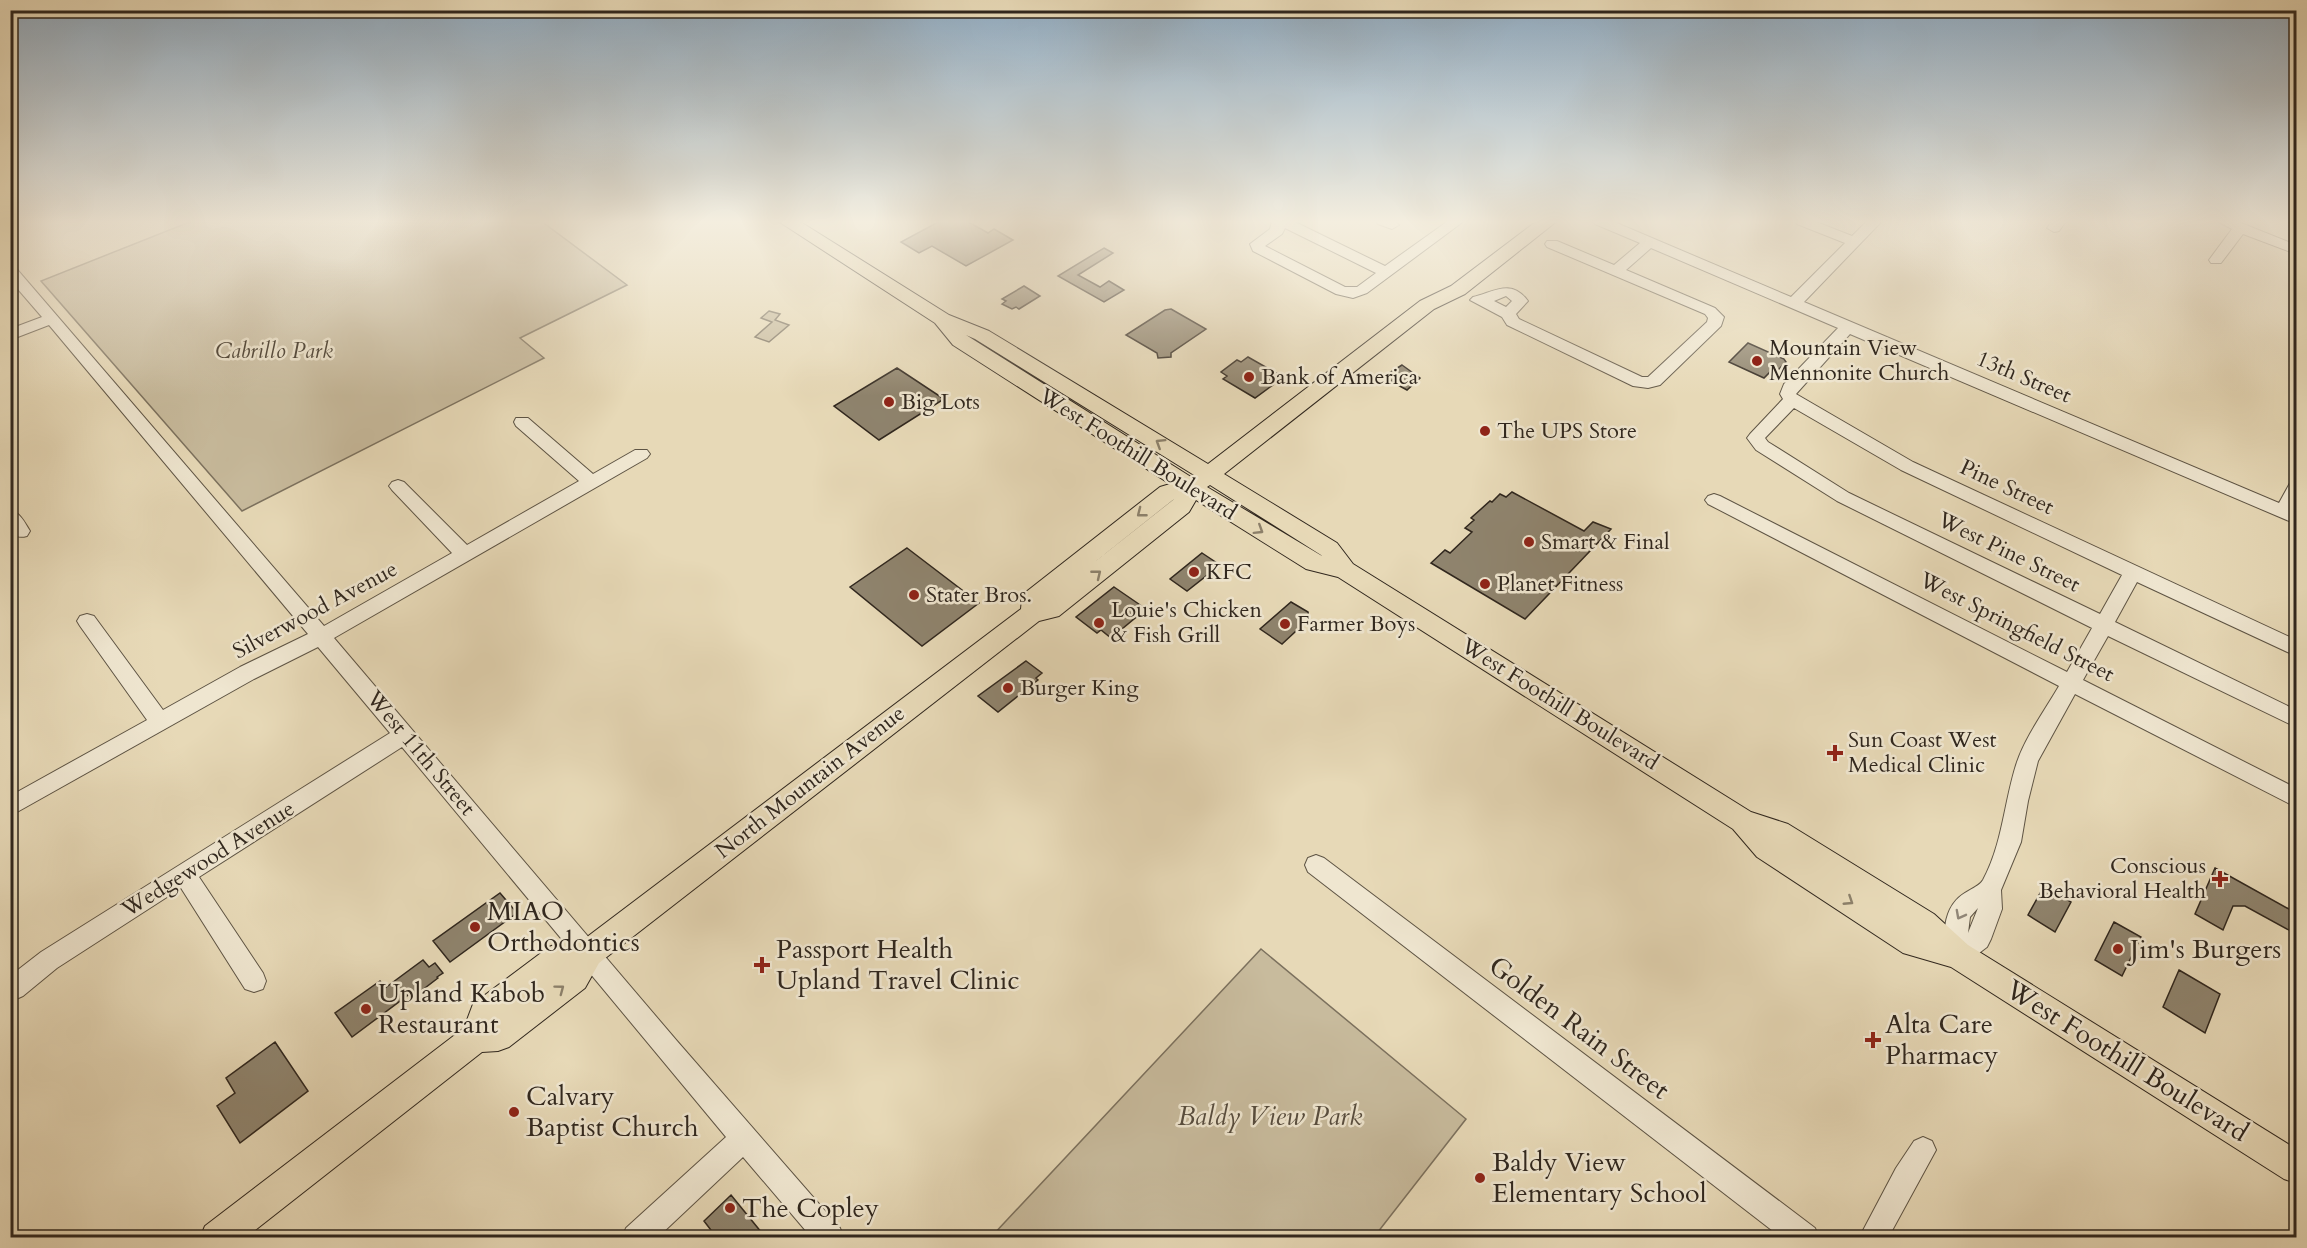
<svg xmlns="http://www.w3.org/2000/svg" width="2307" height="1248" viewBox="0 0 2307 1248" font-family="Cardo,serif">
<rect width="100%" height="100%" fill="#e7d9b7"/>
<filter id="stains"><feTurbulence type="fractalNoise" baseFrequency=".00333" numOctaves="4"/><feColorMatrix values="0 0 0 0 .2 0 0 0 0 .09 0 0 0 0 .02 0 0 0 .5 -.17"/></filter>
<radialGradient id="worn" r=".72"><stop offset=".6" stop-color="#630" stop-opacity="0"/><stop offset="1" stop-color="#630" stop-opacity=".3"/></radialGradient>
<!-- green -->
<path fill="#c8bb9d" stroke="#7c715e" stroke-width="1.5" d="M 192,221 L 541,221 L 627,285 L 520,338 L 544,358 L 242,511 L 41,281 Z
M 769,311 L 780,314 L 775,320 L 789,325 L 769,342 L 755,337 L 772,322 L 761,318 Z
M 1261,949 L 1466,1119 L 1374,1237 L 991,1237 Z"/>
<!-- building -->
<path fill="#8f846e" stroke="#30271e" stroke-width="1.5" d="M 940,221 L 967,221 L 988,233 L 994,229 L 1013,240 L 966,266 L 932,246 L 919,253 L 901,242 Z
M 1104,248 L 1113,253 L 1078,275 L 1100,287 L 1109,281 L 1124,290 L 1104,302 L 1058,276 Z
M 1024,286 L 1040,296 L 1019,309 L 1016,307 L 1012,309 L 1002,304 L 1006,301 L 1002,299 Z
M 1171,309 L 1206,329 L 1171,353 L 1171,357 L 1158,358 L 1157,353 L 1126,335 L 1165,310 Z
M 1748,343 L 1784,359 L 1786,362 L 1778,370 L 1774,368 L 1764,378 L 1729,362 Z
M 1248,357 L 1278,374 L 1271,379 L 1277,382 L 1255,398 L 1223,379 L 1227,376 L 1221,372 L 1237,360 L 1241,362 Z
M 1402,365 L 1420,378 L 1407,390 L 1383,377 Z
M 897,368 L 944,399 L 879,440 L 834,406 Z
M 1512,492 L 1584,531 L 1593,522 L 1611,529 L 1525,619 L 1431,563 L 1445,550 L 1450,553 L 1472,532 L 1465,528 L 1474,520 L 1471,518 L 1490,501 L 1492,502 L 1500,494 L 1506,497 Z
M 907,548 L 979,603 L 922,646 L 850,587 Z
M 1202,553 L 1220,565 L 1187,591 L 1170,579 Z
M 1114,587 L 1146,609 L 1111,638 L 1101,630 L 1097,633 L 1076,617 Z
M 1291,602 L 1308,612 L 1309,619 L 1282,644 L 1260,629 Z
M 1026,661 L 1042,673 L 1036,678 L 1038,680 L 998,712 L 978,696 Z
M 2215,868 L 2296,913 L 2296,934 L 2245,906 L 2233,906 L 2223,930 L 2195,914 Z
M 2044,886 L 2071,902 L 2055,932 L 2028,915 Z
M 500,893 L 517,913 L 450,962 L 433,941 Z
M 2114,922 L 2141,937 L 2122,976 L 2095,960 Z
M 423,960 L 429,967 L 435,963 L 443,973 L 437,977 L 438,978 L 413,997 L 411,993 L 352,1037 L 335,1013 L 380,981 L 385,988 Z
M 2179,970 L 2220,994 L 2205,1033 L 2163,1007 Z
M 275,1042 L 308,1091 L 240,1143 L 217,1106 L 235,1093 L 226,1078 Z
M 731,1195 L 766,1238 L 717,1238 L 704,1221 Z"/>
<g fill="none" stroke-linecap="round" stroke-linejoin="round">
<!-- minor casing -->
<g stroke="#5e5444" stroke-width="2">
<path id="minor" d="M 1272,221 L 1295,222 L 1385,266 L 1448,221 L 1464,221 L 1367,293 L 1353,298 L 1336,294 L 1253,251 L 1250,244 L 1270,229 ZM 1285,228 L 1376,273 L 1357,287 L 1345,287 L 1265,246 L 1282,234 Z
M 1376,221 L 1395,221 L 1399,225 L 1392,229 L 1378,224 Z
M 1593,221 L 1612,221 L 1791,297 L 1845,243 L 1797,224 L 1795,221 L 1814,221 L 1852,236 L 1867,221 L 1882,221 L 1804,302 L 2279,503 L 2290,483 L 2296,481 L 2296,503 L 2293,510 L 2296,511 L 2296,524 L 1850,334 L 1796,394 L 1913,462 L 2296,640 L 2296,656 L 2137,582 L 2115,622 L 2296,710 L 2296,727 L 2108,636 L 2083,680 L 2296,788 L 2296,807 L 2075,694 L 2038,761 L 2028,801 L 2021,842 L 2001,890 L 2002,909 L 1991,939 L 1987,947 L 1966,963 L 1958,966 L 1950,963 C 1943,949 1943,928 1948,914 C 1957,890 1976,891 1983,880 C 2003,843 2004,801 2017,762 C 2026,736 2045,710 2059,686 L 1708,504 L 1705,500 L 1708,496 L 1714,494 L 1720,496 L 2067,672 L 2092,628 L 1837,501 L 1756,450 L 1747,438 L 1750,434 L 1783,399 L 1780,394 L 1784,384 L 1838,328 L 1651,248 L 1626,270 L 1715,308 L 1724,317 L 1721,326 L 1660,385 L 1648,388 L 1633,386 L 1507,325 L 1502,317 L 1470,300 L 1473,297 C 1494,292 1511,278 1528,301 L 1516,314 L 1519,319 L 1642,377 L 1648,377 L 1707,322 L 1708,318 L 1705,314 L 1547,247 L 1545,244 L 1547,241 L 1557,241 L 1614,265 L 1640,243 L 1595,224 ZM 1506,296 L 1512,301 L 1506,307 L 1494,301 ZM 1794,408 L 1901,470 L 2122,575 L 2100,614 L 1849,493 L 1768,442 L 1765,438 ZM 1978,908 L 1968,933 L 1970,917 Z
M 2052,221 L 2066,221 L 2059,231 L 2054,232 L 2047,228 Z
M 2217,221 L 2236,221 L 2296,245 L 2296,254 L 2243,234 L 2221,263 L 2211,263 L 2209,260 L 2232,229 Z
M 10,266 L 15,267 L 324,626 L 452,553 L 392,490 L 389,486 L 392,482 L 398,480 L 404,482 L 467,545 L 579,481 L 516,426 L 514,422 L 516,418 L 528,418 L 593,474 L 635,450 L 647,450 L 650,454 L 647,458 L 334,638 L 677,1041 L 840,1228 L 844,1238 L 812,1238 L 743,1157 L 657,1238 L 622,1238 L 626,1228 L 726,1137 L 402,747 L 199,877 L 263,973 L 266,981 L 263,989 L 254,992 L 245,989 L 181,888 L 57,968 L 23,996 L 14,1000 L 10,998 L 10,976 L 41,952 L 390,733 L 318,647 L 254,679 L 10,816 L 10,796 L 147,720 L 80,626 L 77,621 L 80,616 L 87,614 L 94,616 L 163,710 L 240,667 L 308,634 L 49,325 L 10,340 L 10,329 L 42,317 L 10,280 Z
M 10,510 C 20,512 25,523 30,531 L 27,536 C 8,541 10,523 10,510 Z
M 1316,855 L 1324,858 L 1815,1228 L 1819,1238 L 1782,1238 L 1308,872 L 1305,865 L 1308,858 Z
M 1923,1137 L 1932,1141 L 1936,1150 L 1888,1238 L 1859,1238 L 1896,1168 L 1914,1141 Z"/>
</g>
<!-- major casing -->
<g stroke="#30271e" stroke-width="2">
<path id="major" d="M 778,221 L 799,221 L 949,315 L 989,331 L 1208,464 L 1420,301 L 1451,286 L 1537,221 L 1557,221 L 1465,294 L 1434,309 L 1224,474 L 1337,543 L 1353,564 L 1751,812 L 1788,824 L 1934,914 L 1968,945 L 2296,1149 L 2296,1183 L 2284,1179 L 1951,967 L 1903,953 L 1757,857 L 1733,829 L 1338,577 L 1306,569 L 1196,500 L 1189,512 L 1059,616 L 1039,621 L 599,963 L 585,988 L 509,1047 L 498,1051 L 482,1052 L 245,1238 L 200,1238 L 205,1226 L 464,1028 L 473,1004 L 549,947 L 559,943 L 583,940 L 1021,609 L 1022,598 L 1026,592 L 1160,487 L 1170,484 L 953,345 L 935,323 ZM 966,335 L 975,339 L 1194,475 L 1191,477 ZM 1210,485 L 1321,555 L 1322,556 L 1207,487 ZM 1174,499 L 1173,500 L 1082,572 Z"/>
</g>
<!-- minor -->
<use href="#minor" fill="#efe6d0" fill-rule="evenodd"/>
<!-- major -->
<use href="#major" fill="#e7d9b7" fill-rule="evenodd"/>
</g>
<!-- one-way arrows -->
<defs><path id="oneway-chevron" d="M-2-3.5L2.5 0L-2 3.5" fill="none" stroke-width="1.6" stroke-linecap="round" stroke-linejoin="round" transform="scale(1.5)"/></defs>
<g stroke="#8c806a">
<use href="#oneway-chevron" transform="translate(1160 443) rotate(-148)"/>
<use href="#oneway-chevron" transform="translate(1141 513) rotate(142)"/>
<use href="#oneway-chevron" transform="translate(1259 530) rotate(32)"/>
<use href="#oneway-chevron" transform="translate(1097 574) rotate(-39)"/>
<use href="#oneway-chevron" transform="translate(1849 901) rotate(33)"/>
<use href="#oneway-chevron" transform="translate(560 989) rotate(-37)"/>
</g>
<use stroke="#908677" href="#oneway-chevron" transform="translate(1960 915) rotate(118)"/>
<!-- sky -->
<linearGradient id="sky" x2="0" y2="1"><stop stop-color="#8faac0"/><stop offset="0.56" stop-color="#f4eedf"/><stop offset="1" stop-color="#f4eedf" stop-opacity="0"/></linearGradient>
<rect width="2307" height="396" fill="url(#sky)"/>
<!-- markers -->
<g fill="#8f2418" stroke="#efe6d0" stroke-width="2">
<circle cx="1757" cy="361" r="6"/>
<circle cx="1249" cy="377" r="6"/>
<circle cx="889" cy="402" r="6"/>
<circle cx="1485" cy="431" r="6"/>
<circle cx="1529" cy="542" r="6"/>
<circle cx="1194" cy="572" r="6"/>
<circle cx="1485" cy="584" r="6"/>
<circle cx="914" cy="595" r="6"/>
<circle cx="1099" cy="623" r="6"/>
<circle cx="1285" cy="624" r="6"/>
<circle cx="1008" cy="688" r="6"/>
<path d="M1832 744h6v6h6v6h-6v6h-6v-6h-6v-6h6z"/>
<path d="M2217 870h6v6h6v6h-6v6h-6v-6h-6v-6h6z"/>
<circle cx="475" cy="927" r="6"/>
<circle cx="2118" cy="949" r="6"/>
<path d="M759 956h6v6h6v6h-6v6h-6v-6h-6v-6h6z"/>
<circle cx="366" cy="1009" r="6"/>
<path d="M1870 1031h6v6h6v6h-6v6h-6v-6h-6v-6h6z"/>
<circle cx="514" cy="1112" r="6"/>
<circle cx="1480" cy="1178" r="6"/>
<circle cx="730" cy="1208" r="6"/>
</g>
<g text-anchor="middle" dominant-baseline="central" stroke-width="5" stroke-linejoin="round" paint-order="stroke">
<!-- poi labels -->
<g font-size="22" fill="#30271e" stroke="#efe6d0" text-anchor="start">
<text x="1769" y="348">Mountain View<tspan x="1769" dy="25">Mennonite Church</tspan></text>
<text x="1261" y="377">Bank of America</text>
<text x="901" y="402">Big Lots</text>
<text x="1497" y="431">The UPS Store</text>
<text x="1541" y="542">Smart &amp; Final</text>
<text x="1206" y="572">KFC</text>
<text x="1497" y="584">Planet Fitness</text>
<text x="926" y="595">Stater Bros.</text>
<text x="1111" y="610">Louie's Chicken<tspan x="1111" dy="25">&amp; Fish Grill</tspan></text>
<text x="1297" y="624">Farmer Boys</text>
<text x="1020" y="688">Burger King</text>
<text x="1848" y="740">Sun Coast West<tspan x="1848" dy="25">Medical Clinic</tspan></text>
<text x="2206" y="866" text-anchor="end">Conscious<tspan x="2206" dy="25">Behavioral Health</tspan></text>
</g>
<!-- park labels -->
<g font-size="22" font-style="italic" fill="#564c3e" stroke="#efe6d0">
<text x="274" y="351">Cabrillo Park</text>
</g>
<!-- street labels -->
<g font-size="22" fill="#30271e" stroke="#efe6d0">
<text transform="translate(2024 377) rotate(23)">13th Street</text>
<text transform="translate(1138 454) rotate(32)">West Foothill Boulevard</text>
<text transform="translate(2007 487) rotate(25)">Pine Street</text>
<text transform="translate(2009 552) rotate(26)">West Pine Street</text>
<text transform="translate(315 610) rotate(-28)">Silverwood Avenue</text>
<text transform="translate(2017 627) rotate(27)">West Springfield Street</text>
<text transform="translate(1560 704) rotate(32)">West Foothill Boulevard</text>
<text transform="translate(421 753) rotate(50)">West 11th Street</text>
<text transform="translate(810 782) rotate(-38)">North Mountain Avenue</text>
<text transform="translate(208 859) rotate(-32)">Wedgewood Avenue</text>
</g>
<!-- near-poi labels -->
<g font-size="27" fill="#30271e" stroke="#efe6d0" text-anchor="start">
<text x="487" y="911">MIAO<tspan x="487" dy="31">Orthodontics</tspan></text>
<text x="776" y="949">Passport Health<tspan x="776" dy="31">Upland Travel Clinic</tspan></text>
<text x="2130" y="949">Jim's Burgers</text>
<text x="378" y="993">Upland Kabob<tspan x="378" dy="31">Restaurant</tspan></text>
<text x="1885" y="1024">Alta Care<tspan x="1885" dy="31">Pharmacy</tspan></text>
<text x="526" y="1096">Calvary<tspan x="526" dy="31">Baptist Church</tspan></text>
<text x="1492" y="1162">Baldy View<tspan x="1492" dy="31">Elementary School</tspan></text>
<text x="742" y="1208">The Copley</text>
</g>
<!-- near-street labels -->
<g font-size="27" fill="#30271e" stroke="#efe6d0">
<text transform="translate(1579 1028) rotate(37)">Golden Rain Street</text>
<text transform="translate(2127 1061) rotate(32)">West Foothill Boulevard</text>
</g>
<!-- near-park labels -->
<g font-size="27" font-style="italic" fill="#564c3e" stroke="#efe6d0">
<text x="1270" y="1116">Baldy View Park</text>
</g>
</g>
<!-- margin -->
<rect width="2307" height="1248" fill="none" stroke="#e7d9b7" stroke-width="36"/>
<rect x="12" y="12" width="2283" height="1224" fill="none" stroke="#30271e" stroke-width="3"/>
<rect x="18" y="18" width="2271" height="1212" fill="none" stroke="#30271e" stroke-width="1.5"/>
<rect width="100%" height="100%" filter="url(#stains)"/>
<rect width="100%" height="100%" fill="url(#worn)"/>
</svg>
